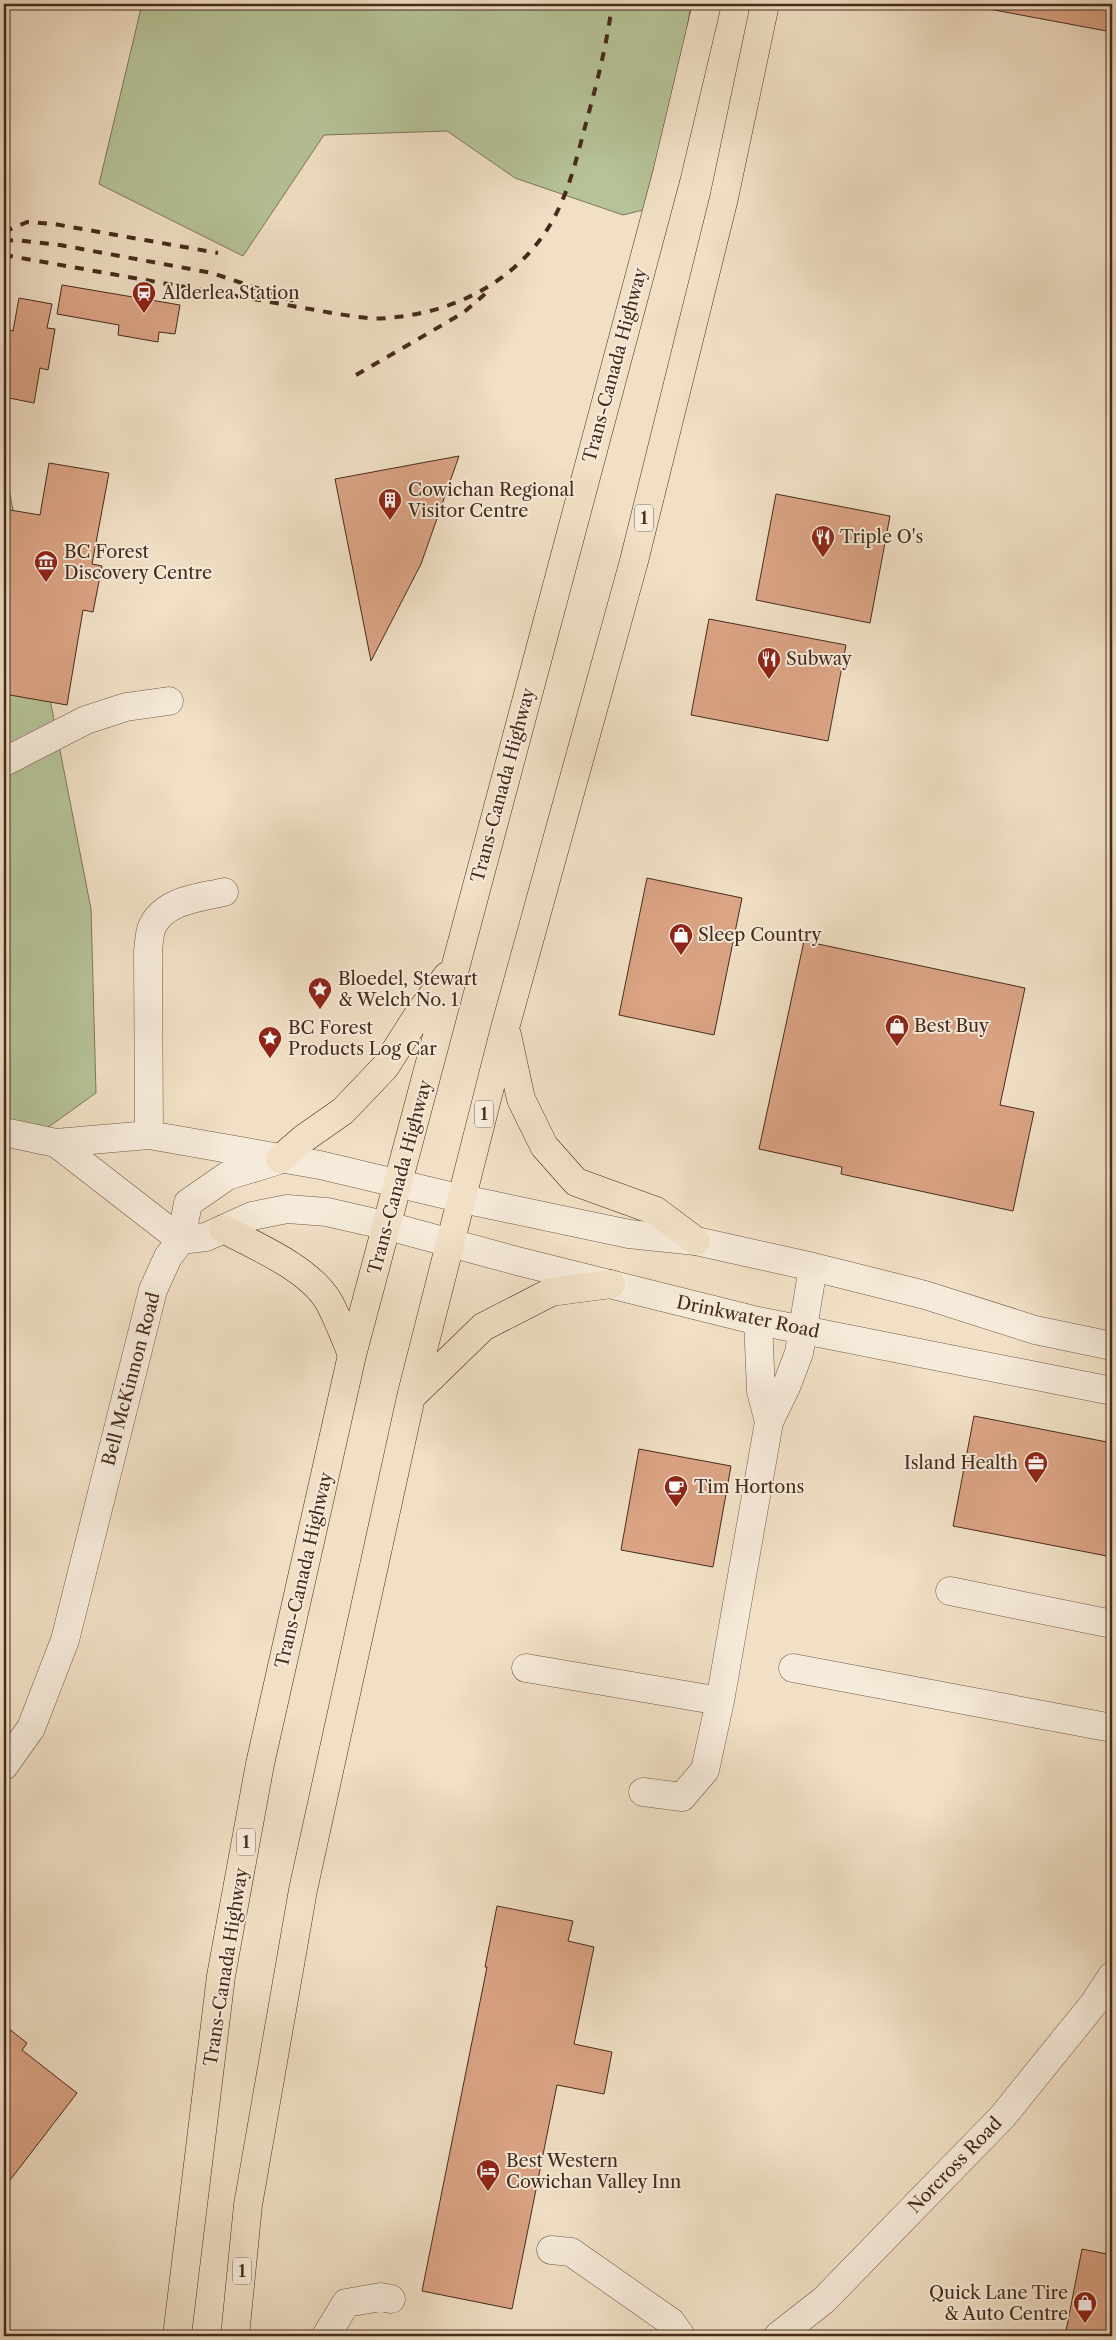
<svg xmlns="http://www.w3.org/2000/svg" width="1116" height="2340" viewBox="0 0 1116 2340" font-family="'Libre Caslon Text',serif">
<rect width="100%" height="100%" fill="#f1e0c6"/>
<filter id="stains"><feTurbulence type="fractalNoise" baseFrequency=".004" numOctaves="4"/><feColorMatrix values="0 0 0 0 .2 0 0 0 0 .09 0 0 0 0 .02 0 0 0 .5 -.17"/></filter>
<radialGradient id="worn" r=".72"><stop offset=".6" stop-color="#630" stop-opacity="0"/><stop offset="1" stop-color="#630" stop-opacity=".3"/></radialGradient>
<!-- green -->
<path fill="#b6c398" stroke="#7e775a" d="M 142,4 L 691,4 L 659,206 L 623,215 L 515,178 L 447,131 L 324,135 L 243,256 L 99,184 Z
M 4,464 L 91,909 L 96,1093 L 22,1146 L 4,1141 Z"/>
<!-- building -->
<path fill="#dba485" stroke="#462b1c" d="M 962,4 L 1112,4 L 1112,32 Z
M 62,285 L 180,305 L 175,334 L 159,332 L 158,342 L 118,335 L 119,325 L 57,314 Z
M 19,298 L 52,304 L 47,328 L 55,329 L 48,370 L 40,368 L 34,403 L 4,397 L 4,380 L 10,348 L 4,346 L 4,329 L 13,331 Z
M 459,456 L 421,564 L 371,661 L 335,479 Z
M 49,463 L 109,473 L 92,564 L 102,566 L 93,612 L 83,610 L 67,705 L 4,694 L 4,509 L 40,515 Z
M 776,494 L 890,516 L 870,623 L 756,600 Z
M 709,619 L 846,645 L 828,741 L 691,715 Z
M 647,878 L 742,898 L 714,1035 L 619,1015 Z
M 804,941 L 1025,988 L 1000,1105 L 1034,1112 L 1013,1211 L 841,1174 L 842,1167 L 759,1149 Z
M 974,1416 L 1112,1443 L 1112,1557 L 953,1526 Z
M 639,1449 L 731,1466 L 713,1567 L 621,1550 Z
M 497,1906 L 573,1921 L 568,1941 L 594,1947 L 574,2044 L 612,2052 L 604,2094 L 557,2085 L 512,2309 L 422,2291 L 487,1967 L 485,1967 Z
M 4,2025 L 27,2043 L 22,2050 L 77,2093 L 4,2188 Z
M 1082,2249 L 1112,2255 L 1112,2336 L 1065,2336 Z"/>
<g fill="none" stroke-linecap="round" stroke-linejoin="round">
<!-- minor casing -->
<g stroke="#715846" stroke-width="29">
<path id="minor" d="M 4,762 L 86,720 L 126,707 L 169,701
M 4,1132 L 56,1143 L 149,1135 L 320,1165 L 463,1199 L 629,1234 L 696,1241 L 813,1267 L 925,1295 L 1035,1330 L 1112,1346
M 149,1135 L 148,951 C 149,944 149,934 152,927 C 164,900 199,898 224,892
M 56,1143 L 181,1240
M 181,1240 L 206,1237 L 252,1216 L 287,1209 L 327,1212 L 388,1226 L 517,1261 L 758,1321 L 1112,1391
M 758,1321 L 761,1391 L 769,1422
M 950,1591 L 1112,1624
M 526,1668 L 720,1701
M 793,1668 L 1112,1728
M 4,1766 L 31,1728 L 65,1640 L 153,1290 L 168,1257 L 181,1240 L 188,1203 L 227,1176 L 276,1161
M 643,1792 L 682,1797 L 705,1770 L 720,1701 L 769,1422 L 786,1387 L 799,1353 L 813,1267
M 551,2250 L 571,2252 L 671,2322 L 681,2336
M 326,2336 L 346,2303 L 381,2297 L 391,2299
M 778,2336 L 824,2300 L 1003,2116 L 1095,2002 L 1112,1976"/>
</g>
<!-- highway casing -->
<g stroke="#462b1c" stroke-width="29">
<path id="highway" d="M 507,1035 L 521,1099 L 544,1146 L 576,1182 L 656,1211 L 696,1241
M 280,1159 L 303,1139 L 343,1111 L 385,1067 L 418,1015 L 447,976
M 223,1229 C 256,1246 310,1269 329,1302 C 338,1319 345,1337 352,1355
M 411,1397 L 483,1327 L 551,1292 L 611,1284
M 177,2336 L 221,1976 L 260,1764 L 352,1355 L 667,173 L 707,4
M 235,2336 L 248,2205 L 303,1890 L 411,1397 L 505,1028 L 634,561 L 724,198 L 765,4"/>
</g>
<!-- minor -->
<use href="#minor" stroke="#f6ebda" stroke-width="28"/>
<!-- highway -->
<use href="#highway" stroke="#f1e0c6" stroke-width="28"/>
<!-- rail -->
<path stroke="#462b1c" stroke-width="4" stroke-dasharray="9 9" stroke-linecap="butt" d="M 4,232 L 27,222 L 54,224 L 218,253
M 4,241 L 16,240 L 60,245 L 212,273 L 301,303
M 4,255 L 338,314 C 354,316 371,320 387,318 C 456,313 522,279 555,216 C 570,188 578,153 586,123 C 597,83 607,44 612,4
M 356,375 L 463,313 L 485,294"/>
</g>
<!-- icons -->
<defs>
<g id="station-pin" transform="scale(1.25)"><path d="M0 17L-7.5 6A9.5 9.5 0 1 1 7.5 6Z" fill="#8f2418" stroke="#f6ebda"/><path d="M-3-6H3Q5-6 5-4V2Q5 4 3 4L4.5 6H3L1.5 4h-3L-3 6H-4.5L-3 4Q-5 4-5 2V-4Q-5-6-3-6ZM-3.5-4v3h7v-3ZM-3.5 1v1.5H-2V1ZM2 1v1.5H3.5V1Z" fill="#fff"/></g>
<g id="building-pin" transform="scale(1.25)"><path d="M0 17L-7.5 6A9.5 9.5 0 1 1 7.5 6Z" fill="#8f2418" stroke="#f6ebda"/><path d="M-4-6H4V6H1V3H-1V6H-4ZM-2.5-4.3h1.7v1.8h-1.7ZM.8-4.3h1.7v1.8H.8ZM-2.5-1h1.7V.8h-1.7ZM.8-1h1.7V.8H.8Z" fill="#fff"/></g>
<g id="restaurant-pin" transform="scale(1.25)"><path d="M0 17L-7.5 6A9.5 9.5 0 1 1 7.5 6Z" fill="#8f2418" stroke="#f6ebda"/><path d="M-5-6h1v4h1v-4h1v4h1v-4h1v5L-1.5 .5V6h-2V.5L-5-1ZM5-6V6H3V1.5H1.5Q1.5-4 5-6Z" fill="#fff"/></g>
<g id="museum-pin" transform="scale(1.25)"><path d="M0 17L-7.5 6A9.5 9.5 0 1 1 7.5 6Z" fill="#8f2418" stroke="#f6ebda"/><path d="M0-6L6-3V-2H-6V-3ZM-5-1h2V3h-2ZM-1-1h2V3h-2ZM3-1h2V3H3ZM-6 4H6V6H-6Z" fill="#fff"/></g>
<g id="shop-pin" transform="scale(1.25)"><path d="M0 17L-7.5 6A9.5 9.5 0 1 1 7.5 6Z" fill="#8f2418" stroke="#f6ebda"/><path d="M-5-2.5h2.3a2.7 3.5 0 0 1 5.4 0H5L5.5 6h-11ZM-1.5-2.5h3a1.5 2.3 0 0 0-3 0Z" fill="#fff"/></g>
<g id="sight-pin" transform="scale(1.25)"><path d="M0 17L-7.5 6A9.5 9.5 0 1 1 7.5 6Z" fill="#8f2418" stroke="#f6ebda"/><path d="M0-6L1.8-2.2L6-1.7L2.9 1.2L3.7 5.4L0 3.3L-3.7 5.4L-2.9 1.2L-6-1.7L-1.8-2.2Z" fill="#fff"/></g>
<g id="office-pin" transform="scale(1.25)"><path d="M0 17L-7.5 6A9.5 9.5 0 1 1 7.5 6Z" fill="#8f2418" stroke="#f6ebda"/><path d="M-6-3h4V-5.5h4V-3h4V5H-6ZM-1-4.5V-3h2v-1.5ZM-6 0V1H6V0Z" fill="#fff"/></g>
<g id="cafe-pin" transform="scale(1.25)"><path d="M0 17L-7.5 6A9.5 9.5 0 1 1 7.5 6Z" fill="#8f2418" stroke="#f6ebda"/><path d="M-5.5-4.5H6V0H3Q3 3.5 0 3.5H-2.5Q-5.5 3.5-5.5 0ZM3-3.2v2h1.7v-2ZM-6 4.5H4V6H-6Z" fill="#fff"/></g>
<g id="hotel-pin" transform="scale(1.25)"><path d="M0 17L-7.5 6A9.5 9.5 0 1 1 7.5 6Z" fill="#8f2418" stroke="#f6ebda"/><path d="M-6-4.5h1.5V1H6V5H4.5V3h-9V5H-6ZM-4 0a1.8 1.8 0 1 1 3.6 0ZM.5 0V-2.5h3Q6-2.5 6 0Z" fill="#fff"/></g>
</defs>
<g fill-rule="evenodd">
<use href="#station-pin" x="144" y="293"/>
<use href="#building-pin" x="390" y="500"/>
<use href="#restaurant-pin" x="823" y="537"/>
<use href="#museum-pin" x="46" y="562"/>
<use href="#restaurant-pin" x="769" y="659"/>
<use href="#shop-pin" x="681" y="935"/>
<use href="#sight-pin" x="320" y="989"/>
<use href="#shop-pin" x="897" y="1026"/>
<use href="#sight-pin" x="270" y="1038"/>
<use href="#office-pin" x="1036" y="1463"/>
<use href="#cafe-pin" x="676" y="1487"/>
<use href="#hotel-pin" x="488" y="2171"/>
<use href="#shop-pin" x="1085" y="2303"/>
</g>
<g text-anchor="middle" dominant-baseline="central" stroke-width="4" stroke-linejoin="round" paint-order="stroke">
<!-- shield labels -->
<g fill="#f6ebda" stroke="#7b6555" stroke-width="1">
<rect x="635" y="504.5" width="18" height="27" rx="4"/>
<rect x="475" y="1100.5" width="18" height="27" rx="4"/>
<rect x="237" y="1828.5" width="18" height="27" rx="4"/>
<rect x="233" y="2257.5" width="18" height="27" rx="4"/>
</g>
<g font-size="16" font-weight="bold" fill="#462b1c">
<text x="644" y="518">1</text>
<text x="484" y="1114">1</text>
<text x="246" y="1842">1</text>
<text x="242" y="2271">1</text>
</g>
<!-- poi labels -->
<g font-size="18" fill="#462b1c" stroke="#f6ebda" text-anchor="start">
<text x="162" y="293">Alderlea Station</text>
<text x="408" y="490">Cowichan Regional<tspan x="408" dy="21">Visitor Centre</tspan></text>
<text x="840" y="537">Triple O's</text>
<text x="64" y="552">BC Forest<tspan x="64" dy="21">Discovery Centre</tspan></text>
<text x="786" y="659">Subway</text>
<text x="698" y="935">Sleep Country</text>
<text x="338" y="979">Bloedel, Stewart<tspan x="338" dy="21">&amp; Welch No. 1</tspan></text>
<text x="914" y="1026">Best Buy</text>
<text x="288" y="1028">BC Forest<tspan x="288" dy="21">Products Log Car</tspan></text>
<text x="1018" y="1463" text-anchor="end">Island Health</text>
<text x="694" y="1487">Tim Hortons</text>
<text x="506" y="2161">Best Western<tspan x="506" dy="21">Cowichan Valley Inn</tspan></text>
<text x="1068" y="2293" text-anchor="end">Quick Lane Tire<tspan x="1068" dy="21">&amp; Auto Centre</tspan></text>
</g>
<!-- street labels -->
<g font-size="18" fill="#462b1c" stroke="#f6ebda">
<text transform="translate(615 365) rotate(-75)">Trans-Canada Highway</text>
<text transform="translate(503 785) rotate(-75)">Trans-Canada Highway</text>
<text transform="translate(400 1177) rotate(-75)">Trans-Canada Highway</text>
<text transform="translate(748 1317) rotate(12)">Drinkwater Road</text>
<text transform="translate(131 1379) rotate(-75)">Bell McKinnon Road</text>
<text transform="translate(304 1570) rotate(-77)">Trans-Canada Highway</text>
<text transform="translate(226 1967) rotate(-81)">Trans-Canada Highway</text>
<text transform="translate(955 2165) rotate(-46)">Norcross Road</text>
</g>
</g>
<!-- margin -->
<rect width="1116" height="2340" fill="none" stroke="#f1e0c6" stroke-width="20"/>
<rect x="5" y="5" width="1106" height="2330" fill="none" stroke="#462b1c" stroke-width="2.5"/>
<rect x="10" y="10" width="1096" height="2320" fill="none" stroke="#462b1c"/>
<rect width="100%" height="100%" filter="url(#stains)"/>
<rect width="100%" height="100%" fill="url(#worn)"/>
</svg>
